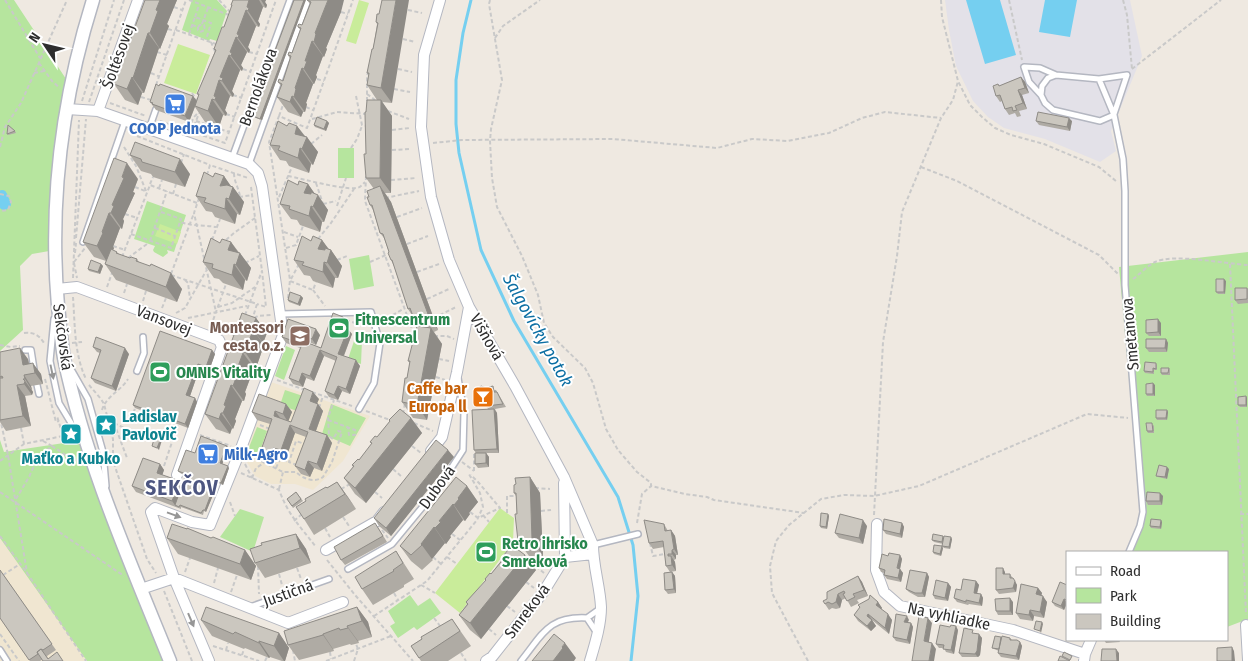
<svg xmlns="http://www.w3.org/2000/svg" width="1248" height="661" viewBox="0 0 1248 661" font-family="'Fira Sans Condensed',sans-serif">
<rect width="100%" height="100%" fill="#efe9e1"/>
<!-- industrial -->
<path fill="#e3e1e8" d="M 945,0 L 1130,0 L 1142,56 L 1111,131 L 1116,151 L 1100,162 L 1045,139 L 1004,128 L 988,117 L 973,101 L 956,66 L 949,30 Z"/>
<!-- education -->
<path fill="#f0e6d1" d="M 271,382 L 370,416 L 343,461 L 313,490 L 295,484 L 271,484 L 255,476 L 244,457 Z
M 0,538 L 49,605 L 87,661 L 0,661 Z"/>
<!-- green -->
<path fill="#b6e59e" d="M 0,0 L 14,0 L 68,82 L 55,250 L 32,254 L 20,266 L 23,330 L 0,351 Z
M 192,0 L 217,0 L 227,11 L 217,41 L 210,39 L 209,41 L 182,30 Z
M 338,148 L 354,148 L 354,178 L 338,178 Z
M 147,201 L 186,215 L 174,252 L 167,250 L 168,253 L 163,257 L 154,252 L 153,250 L 155,246 L 134,239 Z
M 1248,252 L 1248,619 L 1227,627 L 1227,552 L 1129,552 L 1142,525 L 1119,267 Z
M 369,255 L 374,286 L 354,290 L 349,259 Z
M 355,338 L 362,340 L 361,364 L 348,359 Z
M 286,346 L 295,350 L 284,380 L 275,376 Z
M 285,390 L 303,396 L 297,411 L 280,405 Z
M 331,404 L 366,418 L 350,446 L 322,434 Z
M 257,427 L 267,431 L 259,454 L 248,450 Z
M 0,440 L 4,452 L 84,440 L 172,661 L 87,661 L 0,538 Z
M 240,509 L 264,517 L 253,552 L 220,537 Z
M 410,595 L 418,606 L 430,598 L 441,613 L 417,630 L 414,627 L 398,638 L 390,626 L 395,623 L 388,611 Z"/>
<!-- pitch -->
<path fill="#c9ec9a" d="M 359,0 L 369,3 L 356,44 L 346,41 Z
M 178,44 L 210,55 L 196,94 L 164,83 Z
M 160,224 L 181,232 L 177,244 L 155,236 Z
M 500,508 L 514,518 L 513,542 L 460,613 L 435,593 Z"/>
<!-- water -->
<path fill="#75cff0" d="M 966,0 L 1000,0 L 1016,55 L 985,64 Z
M 1045,0 L 1077,0 L 1070,37 L 1039,32 Z"/>
<g fill="none" stroke-linecap="round" stroke-linejoin="round">
<!-- stream -->
<path stroke="#75cff0" stroke-width="3" d="M 471,0 L 463,33 L 456,80 L 456,124 L 459,153 L 481,250 L 514,321 L 618,497 L 633,545 L 638,596 L 631,661"/>
<!-- canal -->
<path stroke="#75cff0" stroke-width="10" d="M 2,195 L 6,204 L 4,205"/>
<!-- service casing -->
<g stroke="#b4b7c1" stroke-width="8">
<path id="service" d="M 1099,79 L 1127,75 L 1114,114
M 1041,95 L 1029,82 L 1024,67 L 1040,68 L 1056,75
M 1114,115 L 1100,121 L 1053,110 L 1045,103 L 1041,95 L 1042,86 L 1048,78 L 1056,75 L 1099,79 L 1114,115 L 1123,159 L 1125,191 L 1125,285 L 1143,512 L 1140,526 L 1129,552
M 149,129 L 156,109
M 232,158 L 290,0
M 249,164 L 308,0
M 83,242 L 125,121
M 280,314 L 371,312 L 380,343 L 374,383 L 359,409
M 54,319 L 50,361 L 59,403 L 80,438
M 25,350 L 31,350 L 34,369
M 72,371 L 88,399 L 103,452 L 106,486
M 137,371 L 144,353 L 143,337
M 37,385 L 39,394
M 593,545 L 638,534
M 348,569 L 392,544 L 439,487 L 463,450 L 464,412 L 458,378
M 250,607 L 329,579
M 587,618 L 597,633
M 0,650 L 7,661
M 521,661 C 543,634 548,616 587,618 L 601,608"/>
</g>
<!-- minor casing -->
<g stroke="#b4b7c1" stroke-width="12">
<path id="minor" d="M 440,0 L 424,55 L 421,127 L 431,197 L 449,260 L 469,307 L 515,386 L 564,477 L 593,545 C 593,566 600,586 601,607 C 601,625 595,644 590,661
M 67,109 L 98,111 L 249,164 L 258,173 L 262,186 L 283,335 L 240,451 L 210,525 L 192,522 L 155,508 L 151,512 L 174,578 L 209,661
M 98,111 L 138,0
M 57,289 L 77,287 L 219,340 L 222,347 L 177,475
M 431,451 L 442,437 L 457,372 L 469,307
M 877,524 L 876,570 L 884,592 L 900,606 L 1013,630 L 1085,654
M 326,550 L 377,521 L 384,512
M 565,557 L 593,554
M 141,589 L 174,578 L 288,623 L 343,602
M 1246,625 L 1248,660
M 486,661 L 492,657 L 544,591 L 565,557 L 564,483
M 1084,661 L 1085,654 L 1091,640"/>
</g>
<!-- tertiary casing -->
<g stroke="#b4b7c1" stroke-width="15">
<path id="tertiary" d="M 93,0 C 62,99 49,203 58,306 C 60,323 61,341 64,358 C 86,463 130,562 170,661"/>
</g>
<!-- path -->
<path stroke="#c9c9c9" stroke-width="2" stroke-dasharray="4 2.5" stroke-linecap="butt" d="M 5,0 L 40,58
M 189,0 L 229,15
M 219,0 L 231,13
M 490,0 L 489,4 L 502,80 L 491,129 L 490,141 L 492,178 L 497,207 L 522,256 L 538,295 L 544,323 L 553,337 L 585,368 L 593,383 L 606,429 L 618,450 L 637,472 L 651,483 L 651,486 L 685,494 L 707,497 L 714,500 L 804,513
M 941,0 L 942,17 L 958,81 L 970,105 L 982,117 L 995,128 L 1011,135 L 1044,144 L 1099,167 L 1116,181
M 1009,0 L 1022,60
M 1123,0 L 1127,15 L 1132,69
M 174,7 L 182,10
M 408,10 L 422,13
M 341,12 L 348,14
M 195,17 L 199,5
M 202,24 L 208,8
M 192,25 L 198,27 L 200,25 L 204,25 L 205,30 L 200,32 L 198,30 L 198,27
M 168,29 L 175,31
M 176,30 L 216,44
M 189,34 L 195,17 L 211,23 L 206,40
M 495,38 L 503,26 L 540,0
M 403,39 L 415,42
M 211,42 L 216,54
M 157,52 L 167,55
M 249,52 L 257,54
M 39,63 L 52,81 L 60,88
M 243,69 L 251,72
M 398,69 L 412,72
M 1132,69 L 1221,0
M 34,73 L 44,71
M 151,73 L 158,76
M 317,79 L 324,81
M 156,85 L 186,0
M 394,89 L 410,92
M 192,93 L 197,101
M 367,94 L 375,100
M 233,95 L 242,98
M 356,96 L 362,125 L 367,126
M 141,97 L 151,100
M 82,101 L 114,0
M 367,101 L 367,78 L 368,71
M 89,102 L 124,0
M 110,103 L 146,116
M 306,107 L 313,110
M 388,111 L 409,119
M 226,114 L 235,117
M 279,116 L 283,105
M 312,119 L 337,112 L 366,114
M 160,121 L 225,143 L 276,0
M 196,121 L 229,132
M 179,127 L 191,123 L 194,117 L 198,113
M 392,130 L 410,128
M 192,132 L 199,113
M 137,136 L 210,165
M 433,143 L 462,140 L 613,139 L 717,148 L 752,139 L 787,141 L 829,133 L 862,118 L 885,112 L 941,118
M 311,144 L 322,135
M 0,147 L 5,127 L 21,103 L 67,0
M 124,147 L 136,166 L 146,191
M 351,148 L 357,139 L 362,126
M 392,150 L 411,149
M 181,163 L 184,154
M 921,167 L 957,181 L 1099,255 L 1118,274
M 234,173 C 234,182 239,188 240,197
M 207,175 L 210,165 L 248,178
M 288,176 C 304,179 342,190 356,188 C 360,188 362,185 365,182
M 366,176 L 365,201 L 415,337
M 391,180 L 416,178
M 316,183 L 323,204
M 150,184 L 153,177
M 135,187 L 145,191
M 251,187 L 262,271
M 159,188 L 162,180
M 0,194 L 9,196 L 11,202 L 8,210 L 0,211
M 173,194 L 176,184
M 239,197 L 252,195
M 279,197 L 292,167
M 199,198 L 194,213 L 216,312
M 385,198 L 419,191
M 323,204 L 336,201
M 337,206 L 346,178
M 161,212 L 181,219 L 180,222
M 125,214 L 137,218
M 397,217 L 422,208
M 155,228 L 175,236
M 284,232 L 298,237
M 131,234 L 171,248 L 180,222 C 191,226 204,225 216,227
M 76,238 L 86,119
M 318,239 L 331,223 L 354,189
M 212,240 L 220,219
M 226,240 L 234,233 L 255,218
M 150,241 L 167,191
M 407,244 L 428,236
M 113,246 L 125,250
M 286,248 L 296,245 L 303,226
M 75,253 L 76,243
M 122,257 L 150,185 L 197,203
M 128,258 L 147,244
M 337,260 L 347,256
M 74,262 L 85,248
M 370,262 L 386,255
M 74,263 L 77,278
M 245,263 L 259,256
M 299,264 L 290,281 L 313,290 L 316,282
M 1230,264 L 1246,615
M 417,272 L 439,264
M 171,274 L 194,213
M 171,275 L 257,304 L 253,317
M 73,278 L 79,120
M 1133,279 C 1140,274 1147,266 1155,262 C 1174,253 1226,264 1248,265
M 185,280 L 188,283 L 190,299
M 107,287 L 112,273
M 313,290 L 325,306
M 124,293 L 127,284
M 73,297 C 75,324 74,354 86,379
M 288,298 L 290,280 L 269,142 L 279,116 L 307,128 L 353,0
M 427,299 L 449,289
M 143,301 L 146,291
M 218,307 L 232,303 L 255,287
M 162,308 L 166,298
M 176,313 L 185,308 L 206,271
M 245,315 L 262,271 L 266,307 L 257,304
M 188,318 L 247,306
M 254,318 L 258,316 L 271,315
M 380,318 L 391,316 L 403,309
M 434,318 L 456,307
M 346,320 L 355,323 L 365,321
M 410,325 L 418,322
M 211,326 L 226,284
M 225,331 L 234,335
M 228,332 L 239,326
M 24,333 C 34,332 39,335 44,343
M 434,336 L 447,336 L 454,339
M 72,343 L 82,342
M 263,343 L 270,346
M 0,345 L 11,347 L 20,346
M 439,359 L 449,361
M 436,377 L 445,380
M 45,379 L 56,422 L 59,421
M 277,380 L 305,390
M 89,385 L 101,399 L 104,404 L 113,439 L 113,461 L 147,559 L 156,573
M 312,392 L 352,406
M 430,407 L 440,409
M 319,408 L 323,396
M 102,410 C 106,396 121,391 128,379
M 366,411 L 390,420
M 403,414 L 405,403
M 0,418 L 8,455 L 27,573
M 132,419 L 135,408
M 328,420 L 355,430 L 355,435 L 349,435 L 348,427
M 114,423 L 127,458
M 114,423 L 138,435
M 414,423 L 433,431
M 260,425 L 270,429
M 21,428 L 24,444
M 200,435 L 231,446
M 160,439 L 164,429
M 43,441 L 52,446
M 412,446 L 421,453
M 474,454 L 474,471
M 263,455 L 261,461 L 283,472 L 296,472 C 303,479 315,483 323,477 L 332,462 L 342,432 L 338,431 L 333,439 L 329,436 L 328,418 L 334,400
M 0,461 L 24,444 L 63,436 L 57,416
M 462,462 L 474,471
M 245,464 L 252,478
M 297,465 L 289,462 L 296,441 L 305,444
M 164,466 L 178,424
M 276,468 L 280,459 L 289,462
M 393,469 L 401,476
M 241,473 L 279,490 C 289,516 299,525 316,547
M 252,478 L 256,468 L 264,463
M 535,488 L 550,489
M 279,489 L 283,472
M 341,489 L 350,484
M 0,492 L 124,576
M 375,492 L 382,498
M 16,499 L 29,477 L 38,457 L 52,446 L 70,458 L 82,462
M 230,502 L 235,516
M 541,511 L 551,510
M 470,512 L 478,518 L 500,508 L 479,483 L 471,475
M 507,513 L 507,496 L 518,496
M 1240,514 L 1248,514
M 483,515 L 489,522
M 874,515 L 883,342 L 897,256 L 902,212 L 941,118 L 953,100 L 958,81
M 343,517 L 349,526
M 294,521 L 302,514
M 637,523 L 642,494 L 651,486
M 325,528 L 330,537
M 382,530 L 388,538
M 452,534 L 460,540
M 0,536 L 27,573 L 86,661
M 543,540 L 553,539
M 650,543 L 653,556 L 665,554 L 666,555
M 433,557 L 441,564
M 447,557 L 457,564
M 526,558 L 544,573
M 327,560 L 355,595 L 413,661
M 258,566 L 259,594
M 297,568 L 301,579
M 185,572 L 190,558
M 279,574 L 282,585
M 3,575 L 20,564
M 526,582 L 534,588
M 214,583 L 218,568
M 421,585 L 435,593
M 164,591 L 192,661
M 231,592 L 237,575
M 394,593 L 398,600
M 507,606 L 515,612
M 374,616 L 427,581 L 477,520 L 483,507 L 480,493 L 469,474
M 434,618 L 440,626
M 489,629 L 496,635
M 0,634 L 19,661
M 213,646 L 259,661
M 226,650 L 228,643
M 293,650 L 295,661
M 330,652 L 331,659
M 461,653 L 466,661
M 242,655 L 244,649
M 265,661 L 267,657
M 326,661 L 391,636
M 354,661 L 358,649 L 356,644
M 808,661 L 772,593 L 770,566 L 776,541 L 789,525 L 821,499 L 844,495 L 874,496 L 919,486 L 1087,414 L 1128,418"/>
<!-- service -->
<use href="#service" stroke="#fff" stroke-width="5"/>
<!-- minor -->
<use href="#minor" stroke="#fff" stroke-width="10"/>
<!-- tertiary -->
<use href="#tertiary" stroke="#fff" stroke-width="12"/>
</g>
<!-- wall -->
<path fill="#afaba4" d="M 145,0 L 177,0 L 167,24 L 169,26 L 160,49 L 159,48 L 144,93 L 142,93 L 138,105 L 125,100 L 114,84 Z
M 233,0 L 266,0 L 265,2 L 267,5 L 266,8 L 263,7 L 258,21 L 260,24 L 259,27 L 256,26 L 248,47 L 250,50 L 249,53 L 247,52 L 241,65 L 243,68 L 242,71 L 240,70 L 232,91 L 234,94 L 233,97 L 230,96 L 225,110 L 227,113 L 226,116 L 223,115 L 219,127 L 205,122 L 195,107 L 189,122 L 156,110 L 150,102 L 193,96 L 196,101 L 199,95 L 197,94 L 215,51 L 214,49 L 224,27 L 232,6 L 231,5 Z
M 294,0 L 262,120 L 252,117 L 251,115 Z
M 307,0 L 341,12 L 326,48 L 327,49 L 324,57 L 323,56 L 316,75 L 317,77 L 314,84 L 313,84 L 306,103 L 307,104 L 305,112 L 303,112 L 301,117 L 288,112 L 277,97 L 281,86 L 278,82 L 283,81 L 290,59 L 288,55 L 292,53 L 301,31 L 298,27 L 302,25 L 310,4 Z
M 377,14 L 392,103 L 382,102 L 392,116 L 391,193 L 385,193 L 391,202 L 438,330 L 434,332 L 442,344 L 427,420 L 413,418 L 402,402 L 410,363 L 408,361 L 419,326 L 408,309 L 394,266 L 391,260 L 389,252 L 384,238 L 380,233 L 373,210 L 370,205 L 369,197 L 374,189 L 366,178 L 366,112 L 377,100 L 367,85 L 369,75 L 367,73 L 373,49 L 377,24 L 376,22 Z
M 1021,77 L 1025,82 L 1029,93 L 1022,95 L 1027,109 L 1019,111 L 1021,116 L 1017,117 L 1015,113 L 1009,115 L 1005,109 L 1002,101 L 1000,102 L 996,96 L 999,86 Z
M 327,121 L 329,123 L 326,131 L 315,127 L 314,125 Z
M 1036,121 L 1072,121 L 1070,131 L 1039,125 Z
M 287,126 L 297,126 L 318,152 L 313,165 L 311,164 L 309,173 L 289,166 L 286,161 L 280,160 L 270,145 Z
M 15,131 L 16,133 L 8,135 L 7,134 Z
M 130,155 L 190,174 L 185,187 L 153,177 L 151,174 L 141,171 Z
M 224,176 L 230,186 L 233,187 L 244,202 L 240,215 L 237,214 L 235,224 L 215,217 L 212,212 L 206,211 L 196,196 L 213,177 Z
M 138,179 L 133,192 L 135,193 L 123,219 L 124,221 L 122,229 L 120,228 L 113,246 L 114,248 L 113,250 L 117,252 L 119,254 L 130,258 L 137,259 L 139,262 L 182,289 L 177,302 L 116,280 L 105,264 L 106,261 L 94,257 L 83,242 Z
M 308,184 L 315,194 L 328,210 L 324,222 L 322,222 L 320,232 L 300,225 L 297,220 L 291,219 L 280,204 L 298,185 Z
M 322,240 L 328,249 L 331,250 L 342,266 L 338,278 L 335,278 L 333,288 L 313,281 L 310,276 L 304,275 L 294,260 L 311,241 Z
M 231,242 L 251,268 L 247,281 L 245,280 L 243,290 L 223,283 L 219,279 L 214,278 L 203,262 L 220,243 Z
M 101,264 L 103,266 L 100,274 L 89,271 L 88,269 Z
M 1226,281 L 1225,294 L 1218,294 L 1216,292 Z
M 1247,288 L 1248,289 L 1248,303 L 1238,304 L 1235,300 Z
M 301,296 L 303,298 L 300,306 L 289,302 L 288,300 Z
M 343,317 L 347,322 L 345,328 L 352,334 L 344,356 L 360,366 L 350,394 L 342,391 L 338,400 L 329,397 L 325,391 L 336,361 L 324,356 L 314,381 L 306,378 L 303,387 L 293,384 L 289,378 L 300,348 L 286,343 L 282,337 L 320,335 L 316,345 L 309,342 L 308,343 L 321,348 Z
M 256,318 L 267,333 L 263,343 L 264,345 L 256,368 L 254,368 L 245,392 L 246,394 L 244,401 L 242,401 L 235,419 L 236,421 L 233,429 L 232,428 L 230,434 L 216,429 L 205,414 Z
M 1161,323 L 1161,336 L 1149,336 L 1146,333 Z
M 1166,339 L 1168,343 L 1167,352 L 1149,352 L 1146,348 Z
M 93,347 L 129,354 L 116,391 L 95,383 L 91,378 L 100,353 L 97,352 Z
M 212,350 L 215,354 L 209,371 L 200,367 L 190,396 L 195,398 L 197,402 L 188,428 L 135,408 L 133,405 Z
M 0,352 L 28,359 L 29,364 L 41,374 L 43,384 L 31,386 L 32,390 L 33,392 L 32,395 L 25,396 L 31,426 L 6,431 L 0,422 Z
M 1157,364 L 1157,370 L 1154,370 L 1154,374 L 1145,373 L 1144,371 Z
M 1169,368 L 1170,370 L 1170,375 L 1162,375 L 1161,373 Z
M 1155,385 L 1155,396 L 1147,396 L 1146,394 Z
M 489,389 L 496,390 L 506,407 L 495,409 L 497,413 L 499,453 L 486,453 L 489,457 L 489,467 L 478,468 L 475,464 L 476,453 L 474,450 L 488,409 L 486,406 L 477,402 L 476,400 Z
M 1246,396 L 1247,398 L 1247,407 L 1240,407 L 1238,405 Z
M 319,399 L 317,403 L 323,411 L 316,431 L 327,435 L 332,443 L 322,471 L 314,468 L 310,477 L 301,474 L 295,466 L 306,437 L 295,433 L 286,458 L 278,455 L 275,464 L 265,461 L 260,453 L 270,424 L 257,420 L 252,412 L 286,404 L 292,412 L 288,421 L 291,422 Z
M 1167,410 L 1168,412 L 1167,420 L 1157,420 L 1156,418 Z
M 411,418 L 422,433 L 366,503 L 355,494 L 344,478 L 353,467 L 352,465 L 359,460 L 372,444 L 370,442 L 377,437 L 390,422 L 389,420 Z
M 1154,425 L 1154,433 L 1148,433 L 1147,431 Z
M 227,446 L 228,448 L 222,464 L 229,468 L 223,485 L 218,483 L 206,512 L 204,511 L 203,515 L 181,507 L 181,509 L 136,492 L 132,486 L 160,464 L 164,470 L 162,475 L 182,485 L 186,476 L 180,473 L 178,471 L 195,453 Z
M 454,457 L 391,536 L 379,526 L 374,518 Z
M 1169,469 L 1167,479 L 1158,477 L 1156,476 Z
M 530,477 L 540,493 L 543,556 L 529,556 L 518,541 L 516,496 L 514,493 L 516,484 Z
M 337,482 L 356,509 L 314,535 L 304,519 L 327,488 Z
M 467,486 L 478,502 L 469,513 L 470,514 L 465,521 L 463,520 L 450,536 L 451,537 L 446,544 L 445,543 L 432,559 L 433,560 L 422,570 L 411,561 L 400,546 Z
M 296,492 L 303,501 L 293,508 L 287,499 Z
M 1160,493 L 1163,496 L 1162,505 L 1148,505 L 1146,501 Z
M 828,514 L 829,516 L 827,529 L 821,528 L 820,526 Z
M 1162,522 L 1161,529 L 1151,528 L 1150,526 Z
M 902,523 L 904,527 L 902,538 L 886,534 L 883,530 Z
M 664,524 L 668,531 L 671,530 L 675,536 L 678,555 L 676,555 L 676,559 L 674,560 L 675,562 L 676,571 L 670,572 L 666,566 L 664,547 L 653,549 L 649,543 Z
M 867,526 L 863,544 L 839,538 L 835,533 Z
M 379,529 L 387,542 L 345,565 L 341,560 Z
M 296,534 L 306,549 L 311,563 L 265,578 L 255,563 Z
M 943,536 L 944,537 L 952,539 L 950,549 L 944,548 L 942,546 L 943,544 L 934,542 L 932,540 Z
M 167,538 L 211,538 L 245,550 L 256,566 L 251,580 L 178,554 Z
M 943,548 L 941,556 L 934,554 L 933,552 Z
M 396,551 L 414,579 L 404,585 L 404,587 L 373,605 L 362,589 Z
M 900,555 L 902,559 L 900,569 L 903,573 L 901,582 L 887,579 L 884,575 L 884,573 L 881,572 L 879,568 L 888,556 Z
M 503,556 L 536,570 L 481,639 L 470,630 L 459,615 L 467,604 L 466,602 L 486,581 L 485,579 L 491,574 L 504,557 Z
M 0,570 L 56,650 L 47,656 L 48,659 L 42,660 L 40,661 L 30,661 L 0,618 Z
M 672,572 L 675,576 L 676,593 L 668,594 L 665,590 Z
M 1005,572 L 1005,574 L 1010,574 L 1017,585 L 1016,592 L 999,594 L 996,590 Z
M 927,573 L 929,577 L 925,597 L 918,597 L 909,592 L 906,589 Z
M 858,576 L 862,582 L 868,596 L 857,600 L 859,603 L 851,607 L 846,598 L 842,600 L 840,608 L 836,609 L 832,608 L 829,610 L 825,604 L 827,599 Z
M 976,581 L 979,585 L 977,594 L 981,594 L 983,598 L 982,606 L 969,604 L 968,605 L 957,602 L 954,598 L 961,590 Z
M 948,583 L 951,587 L 948,601 L 935,599 L 933,595 Z
M 1067,585 L 1067,603 L 1064,610 L 1055,606 L 1052,602 Z
M 1038,588 L 1042,593 L 1041,596 L 1047,602 L 1044,618 L 1034,616 L 1033,621 L 1020,619 L 1016,613 Z
M 878,602 L 882,608 L 881,609 L 892,620 L 889,634 L 872,620 L 876,626 L 871,631 L 858,621 L 854,615 L 860,608 L 858,605 Z
M 1013,602 L 1013,615 L 998,615 L 996,611 Z
M 357,607 L 368,622 L 372,637 L 358,641 L 359,643 L 351,645 L 350,644 L 333,649 L 334,651 L 299,660 L 288,645 Z
M 452,619 L 471,646 L 448,661 L 421,661 L 411,646 Z
M 201,620 L 279,633 L 289,648 L 285,661 L 282,661 L 270,657 L 269,658 L 245,648 L 244,649 L 212,636 Z
M 909,620 L 908,622 L 911,623 L 913,627 L 910,644 L 896,641 L 893,637 Z
M 958,630 L 954,654 L 946,652 L 944,648 L 939,648 L 936,644 Z
M 976,633 L 982,638 L 980,655 L 978,657 L 962,657 L 959,653 Z
M 1001,637 L 1010,638 L 1012,640 L 1020,642 L 1022,646 L 1019,660 L 1001,657 L 998,653 L 999,651 L 994,649 L 992,648 Z
M 1104,640 L 1119,640 L 1120,642 L 1106,643 Z"/>
<!-- shaded-wall -->
<path fill="#8e8b86" d="M 160,0 L 177,0 L 167,24 L 169,26 L 160,49 L 150,33 L 156,10 Z
M 249,0 L 259,0 L 263,7 L 258,21 L 260,24 L 259,27 L 248,11 L 247,7 Z
M 261,0 L 266,0 L 265,2 L 267,5 L 266,8 Z
M 304,0 L 306,0 L 262,120 L 260,119 Z
M 328,0 L 344,0 L 341,12 L 326,48 L 327,49 L 324,57 L 314,42 L 315,33 Z
M 396,0 L 409,0 L 392,103 L 381,88 Z
M 246,10 L 256,26 L 248,47 L 250,50 L 249,53 L 238,38 L 237,34 Z
M 148,33 L 159,48 L 144,93 L 133,78 Z
M 236,37 L 247,52 L 241,65 L 243,68 L 242,71 L 231,56 L 230,52 Z
M 312,41 L 323,56 L 316,75 L 317,77 L 314,84 L 304,69 L 305,61 Z
M 229,55 L 240,70 L 232,91 L 234,94 L 233,97 L 222,81 L 220,77 Z
M 302,68 L 313,84 L 306,103 L 307,104 L 305,112 L 294,97 L 295,88 Z
M 132,77 L 142,93 L 138,105 L 127,89 Z
M 1021,77 L 1025,82 L 1029,93 L 1025,88 Z
M 219,80 L 230,96 L 225,110 L 227,113 L 226,116 L 215,100 L 214,96 Z
M 1018,90 L 1022,95 L 1027,109 L 1023,103 Z
M 193,96 L 197,101 L 189,122 L 185,116 Z
M 292,96 L 303,112 L 301,117 L 290,102 Z
M 212,99 L 223,115 L 219,127 L 208,111 Z
M 381,100 L 392,116 L 391,193 L 380,178 Z
M 1069,118 L 1072,121 L 1070,131 L 1067,127 Z
M 327,121 L 329,123 L 326,131 L 324,129 Z
M 297,126 L 306,138 L 307,137 L 318,152 L 313,165 L 302,149 L 295,134 Z
M 300,148 L 311,164 L 309,173 L 298,158 Z
M 180,159 L 190,174 L 185,187 L 175,172 Z
M 127,163 L 138,179 L 133,192 L 135,193 L 123,219 L 124,221 L 122,229 L 111,213 L 112,205 Z
M 224,176 L 233,189 L 233,187 L 244,202 L 240,215 L 220,186 Z
M 308,184 L 317,197 L 318,195 L 328,210 L 324,222 L 304,193 Z
M 380,186 L 391,202 L 438,330 L 428,314 Z
M 226,198 L 237,214 L 235,224 L 225,209 Z
M 311,206 L 322,222 L 320,232 L 309,216 Z
M 109,213 L 120,228 L 113,247 L 114,248 L 107,262 L 97,246 Z
M 322,240 L 331,252 L 331,250 L 342,266 L 338,278 L 318,249 Z
M 231,242 L 240,255 L 240,253 L 251,268 L 247,281 L 236,265 L 228,250 Z
M 324,262 L 335,278 L 333,288 L 323,272 Z
M 101,264 L 103,266 L 100,274 L 98,272 Z
M 234,264 L 245,280 L 243,290 L 232,275 Z
M 171,273 L 182,289 L 177,302 L 166,287 Z
M 1224,279 L 1226,281 L 1225,294 L 1224,292 Z
M 301,296 L 303,298 L 300,306 L 298,304 Z
M 343,317 L 347,322 L 343,331 L 339,326 Z
M 256,318 L 267,333 L 263,343 L 252,328 Z
M 1158,319 L 1161,323 L 1161,336 L 1158,332 Z
M 431,328 L 442,344 L 427,420 L 417,405 Z
M 316,329 L 320,335 L 316,345 L 312,339 Z
M 348,329 L 352,334 L 342,360 L 338,354 Z
M 253,330 L 264,345 L 256,368 L 245,352 Z
M 305,336 L 309,342 L 307,347 L 303,341 Z
M 1166,339 L 1168,343 L 1167,352 L 1165,348 Z
M 20,348 L 28,359 L 31,374 L 23,365 Z
M 125,348 L 129,354 L 116,391 L 112,386 Z
M 212,350 L 215,354 L 209,371 L 206,367 Z
M 320,350 L 324,356 L 314,381 L 310,376 Z
M 243,353 L 254,368 L 245,392 L 246,394 L 244,401 L 233,386 L 234,377 Z
M 356,360 L 360,366 L 350,394 L 346,389 Z
M 33,363 L 41,374 L 43,384 L 35,373 Z
M 198,364 L 200,367 L 189,399 L 186,395 Z
M 302,373 L 306,378 L 303,387 L 299,382 Z
M 24,375 L 31,386 L 32,390 L 25,379 Z
M 25,381 L 33,392 L 32,395 L 24,384 Z
M 1153,383 L 1155,385 L 1155,396 L 1153,394 Z
M 17,385 L 25,396 L 31,426 L 23,416 Z
M 231,385 L 242,401 L 235,419 L 236,421 L 233,429 L 223,413 L 224,405 Z
M 338,386 L 342,391 L 338,400 L 334,395 Z
M 313,392 L 319,399 L 315,408 L 310,401 Z
M 1246,396 L 1247,398 L 1247,407 L 1246,405 Z
M 195,398 L 197,402 L 188,428 L 185,424 Z
M 286,404 L 292,412 L 288,422 L 283,414 Z
M 318,404 L 323,411 L 314,436 L 309,429 Z
M 494,409 L 497,413 L 499,453 L 497,449 Z
M 1167,410 L 1168,412 L 1167,420 L 1166,418 Z
M 275,411 L 281,419 L 274,416 Z
M 221,413 L 232,428 L 230,434 L 219,419 Z
M 411,418 L 422,433 L 366,503 L 355,488 Z
M 290,425 L 295,433 L 286,458 L 281,450 Z
M 327,435 L 332,443 L 322,471 L 317,464 Z
M 161,438 L 162,440 L 159,450 L 157,448 Z
M 227,446 L 228,448 L 222,465 L 220,463 Z
M 273,448 L 278,455 L 275,464 L 269,457 Z
M 448,450 L 454,457 L 391,536 L 386,528 Z
M 486,453 L 489,457 L 489,467 L 486,463 Z
M 308,461 L 314,468 L 310,477 L 305,470 Z
M 160,464 L 164,470 L 161,479 L 157,473 Z
M 228,466 L 229,468 L 223,485 L 221,483 Z
M 1167,467 L 1169,469 L 1167,479 L 1165,477 Z
M 530,477 L 540,493 L 543,556 L 532,540 Z
M 180,481 L 184,487 L 175,505 L 172,501 Z
M 216,481 L 218,483 L 206,512 L 205,510 Z
M 337,482 L 348,497 L 356,509 L 345,494 Z
M 467,486 L 478,502 L 469,513 L 470,514 L 465,521 L 454,505 L 458,498 Z
M 1160,493 L 1163,496 L 1162,505 L 1160,501 Z
M 453,504 L 463,520 L 450,536 L 451,537 L 446,544 L 435,528 L 439,521 Z
M 828,514 L 829,516 L 827,529 L 826,527 Z
M 863,520 L 867,526 L 863,544 L 859,538 Z
M 1161,520 L 1162,522 L 1161,529 L 1160,527 Z
M 902,523 L 904,527 L 902,538 L 900,534 Z
M 434,527 L 445,543 L 432,559 L 421,544 Z
M 671,530 L 675,536 L 678,555 L 674,549 Z
M 296,534 L 306,549 L 311,563 L 300,548 Z
M 951,537 L 952,539 L 950,549 L 949,547 Z
M 942,546 L 943,548 L 941,556 L 940,554 Z
M 245,550 L 256,566 L 251,580 L 240,564 Z
M 672,550 L 676,555 L 676,559 L 672,554 Z
M 668,554 L 672,560 L 671,556 L 675,562 L 676,571 L 672,565 Z
M 525,555 L 536,570 L 481,639 L 470,623 Z
M 900,555 L 902,559 L 900,569 L 903,573 L 901,582 L 898,578 L 897,568 Z
M 1003,568 L 1005,572 L 1005,578 L 1003,574 Z
M 672,572 L 675,576 L 676,593 L 674,589 Z
M 927,573 L 929,577 L 925,597 L 922,593 Z
M 858,576 L 862,582 L 868,596 L 864,590 Z
M 976,581 L 979,585 L 976,597 L 974,593 Z
M 1015,581 L 1017,585 L 1016,592 L 1013,588 Z
M 948,583 L 951,587 L 948,601 L 945,598 Z
M 1038,588 L 1042,593 L 1040,600 L 1036,594 Z
M 838,594 L 842,600 L 840,608 L 836,602 Z
M 981,594 L 983,598 L 982,606 L 979,603 Z
M 1043,596 L 1047,602 L 1044,618 L 1040,612 Z
M 1010,598 L 1013,602 L 1013,615 L 1010,611 Z
M 1064,599 L 1067,603 L 1064,610 L 1061,606 Z
M 878,602 L 882,608 L 880,611 L 876,605 Z
M 357,607 L 368,622 L 372,637 L 362,621 Z
M 1030,610 L 1034,616 L 1033,621 L 1029,615 Z
M 868,614 L 876,626 L 871,631 L 867,626 L 867,616 Z
M 888,614 L 892,620 L 889,634 L 885,628 Z
M 907,616 L 909,620 L 906,625 L 904,622 Z
M 928,618 L 932,623 L 928,647 L 924,641 Z
M 1042,622 L 1043,624 L 1041,633 L 1040,631 Z
M 911,623 L 913,627 L 910,644 L 907,640 Z
M 347,626 L 358,641 L 359,643 L 348,628 Z
M 956,626 L 958,630 L 954,654 L 951,650 Z
M 279,633 L 289,648 L 285,661 L 284,661 L 274,646 Z
M 323,634 L 333,649 L 334,651 L 323,635 Z
M 979,634 L 982,638 L 980,655 L 978,657 L 975,654 Z
M 259,641 L 270,657 L 269,658 L 259,643 Z
M 1020,642 L 1022,646 L 1019,660 L 1016,656 Z
M 565,643 L 576,658 L 574,661 L 553,661 Z
M 932,643 L 936,649 L 934,661 L 929,661 Z
M 1232,647 L 1234,651 L 1235,661 L 1232,661 Z
M 1116,649 L 1119,653 L 1119,661 L 1117,661 Z"/>
<!-- building -->
<path fill="#cbc7bf" stroke="#8e8b86" d="M 145,0 L 160,0 L 156,10 L 158,11 L 150,33 L 148,33 L 133,78 L 132,77 L 127,89 L 114,84 Z
M 233,0 L 249,0 L 247,7 L 249,8 L 248,11 L 246,10 L 237,34 L 239,35 L 238,38 L 236,37 L 230,52 L 232,53 L 231,56 L 229,55 L 220,77 L 223,78 L 222,81 L 219,80 L 214,96 L 216,97 L 215,100 L 212,99 L 208,111 L 195,106 L 199,94 L 197,94 L 216,50 L 214,49 L 222,27 L 224,27 L 232,5 L 231,5 Z
M 294,0 L 304,0 L 260,119 L 251,115 Z
M 307,0 L 328,0 L 315,33 L 316,34 L 314,42 L 312,41 L 305,61 L 307,61 L 304,69 L 302,68 L 295,88 L 296,89 L 294,97 L 292,96 L 290,102 L 277,97 L 282,84 L 278,82 L 279,79 L 283,81 L 291,56 L 288,55 L 289,52 L 292,53 L 301,28 L 298,27 L 298,25 L 299,24 L 302,25 L 311,2 Z
M 382,0 L 396,0 L 381,88 L 367,85 L 369,73 L 367,73 L 372,49 L 373,49 L 378,23 L 376,22 L 377,14 L 379,14 Z
M 1021,77 L 1025,88 L 1018,90 L 1023,103 L 1015,106 L 1017,110 L 1013,111 L 1012,107 L 1005,109 L 1000,95 L 996,96 L 993,86 L 998,84 L 999,86 Z
M 156,84 L 159,86 L 160,84 L 193,96 L 185,116 L 152,104 L 153,103 L 150,102 Z
M 367,100 L 381,100 L 380,178 L 366,178 L 364,154 L 366,154 L 365,114 L 365,112 L 366,112 Z
M 1038,112 L 1069,118 L 1067,127 L 1036,121 Z
M 317,117 L 327,121 L 324,129 L 314,125 Z
M 278,121 L 287,126 L 289,123 L 297,126 L 295,134 L 307,137 L 302,149 L 300,148 L 298,158 L 278,150 L 280,146 L 270,145 Z
M 8,125 L 15,131 L 7,134 Z
M 135,142 L 180,159 L 175,172 L 142,162 L 141,159 L 130,155 Z
M 114,158 L 127,163 L 122,177 L 124,178 L 112,205 L 114,206 L 111,213 L 109,213 L 102,232 L 103,233 L 97,246 L 83,242 Z
M 204,172 L 213,177 L 215,173 L 224,176 L 220,186 L 227,185 L 233,187 L 229,199 L 226,198 L 225,209 L 204,202 L 206,198 L 196,196 Z
M 288,180 L 298,185 L 299,181 L 308,184 L 304,193 L 311,194 L 311,192 L 318,195 L 313,207 L 311,206 L 309,216 L 289,209 L 290,206 L 280,204 Z
M 380,186 L 428,314 L 414,319 L 410,308 L 408,309 L 392,260 L 391,260 L 388,253 L 389,252 L 383,234 L 380,233 L 372,205 L 370,205 L 367,197 L 369,197 L 367,191 Z
M 302,236 L 311,241 L 313,236 L 322,240 L 318,249 L 325,250 L 325,248 L 331,250 L 327,263 L 324,262 L 323,272 L 302,265 L 304,262 L 294,260 Z
M 211,238 L 220,243 L 222,239 L 231,242 L 228,250 L 240,253 L 236,265 L 234,264 L 232,275 L 212,268 L 213,264 L 203,262 Z
M 111,249 L 117,252 L 116,253 L 130,258 L 131,257 L 137,259 L 136,261 L 150,266 L 151,264 L 171,273 L 166,287 L 105,264 Z
M 91,260 L 101,264 L 98,272 L 88,269 Z
M 1216,279 L 1224,279 L 1224,292 L 1216,292 Z
M 1235,288 L 1247,288 L 1247,299 L 1235,300 Z
M 290,292 L 301,296 L 298,304 L 288,300 Z
M 242,313 L 256,318 L 252,328 L 253,330 L 245,352 L 243,353 L 234,377 L 236,378 L 233,386 L 231,385 L 224,405 L 226,406 L 223,413 L 221,413 L 219,419 L 205,414 Z
M 333,313 L 343,317 L 339,326 L 348,329 L 338,354 L 356,360 L 346,389 L 338,386 L 334,395 L 325,391 L 337,357 L 320,350 L 310,376 L 302,373 L 299,382 L 289,378 L 302,344 L 282,337 L 288,319 L 316,329 L 312,339 L 305,336 L 303,341 L 321,348 Z
M 1158,319 L 1158,332 L 1146,333 L 1146,320 Z
M 417,326 L 431,328 L 417,405 L 402,402 L 405,378 L 407,378 L 410,361 L 408,361 Z
M 160,331 L 212,350 L 206,367 L 198,364 L 186,395 L 195,398 L 185,424 L 133,405 Z
M 96,337 L 125,348 L 112,386 L 91,378 L 101,350 L 93,347 Z
M 1146,339 L 1166,339 L 1165,348 L 1146,348 Z
M 20,348 L 23,365 L 33,363 L 35,373 L 24,375 L 25,379 L 23,379 L 25,381 L 24,384 L 17,385 L 23,416 L 0,420 L 0,378 L 3,378 L 2,376 L 0,377 L 0,352 Z
M 1145,362 L 1156,363 L 1156,369 L 1153,368 L 1153,372 L 1144,371 Z
M 1161,368 L 1169,368 L 1168,373 L 1161,373 Z
M 1153,383 L 1153,394 L 1146,394 L 1146,384 Z
M 481,386 L 489,389 L 490,396 L 483,402 L 484,404 L 476,400 L 475,391 Z
M 493,386 L 494,392 L 497,392 L 503,404 L 486,406 L 485,403 L 483,402 L 490,396 L 489,387 Z
M 304,388 L 313,392 L 310,401 L 318,404 L 309,429 L 327,435 L 317,464 L 308,461 L 305,470 L 295,466 L 308,432 L 290,425 L 281,450 L 273,448 L 269,457 L 260,453 L 272,419 L 252,412 L 259,394 L 286,404 L 283,414 L 275,411 L 274,416 L 291,422 Z
M 1246,396 L 1246,405 L 1238,405 L 1238,397 Z
M 400,409 L 411,418 L 355,488 L 344,478 L 354,466 L 352,465 L 358,459 L 359,460 L 372,443 L 370,442 L 375,436 L 377,437 L 390,421 L 389,420 Z
M 494,409 L 497,449 L 474,450 L 472,410 Z
M 1156,410 L 1167,410 L 1166,418 L 1156,418 Z
M 1146,423 L 1152,423 L 1153,431 L 1147,431 Z
M 155,436 L 161,438 L 157,448 L 152,446 Z
M 201,436 L 227,446 L 220,463 L 228,466 L 221,483 L 216,481 L 205,510 L 203,510 L 201,513 L 180,505 L 179,507 L 175,505 L 186,474 L 178,471 L 186,450 L 195,453 Z
M 436,440 L 448,450 L 386,528 L 374,518 Z
M 475,453 L 486,453 L 486,463 L 475,464 Z
M 143,458 L 160,464 L 157,473 L 180,481 L 172,501 L 132,486 Z
M 1159,465 L 1167,467 L 1165,477 L 1156,476 Z
M 456,477 L 467,486 L 458,498 L 459,499 L 454,505 L 453,504 L 439,521 L 441,522 L 435,528 L 434,527 L 421,544 L 422,545 L 411,555 L 400,546 Z
M 530,477 L 532,540 L 518,541 L 515,514 L 517,514 L 516,493 L 514,493 L 514,485 L 516,484 L 515,478 Z
M 337,482 L 345,494 L 304,519 L 296,507 L 306,501 L 305,499 L 326,487 L 327,488 Z
M 296,492 L 301,499 L 292,506 L 287,499 Z
M 1147,492 L 1160,493 L 1160,501 L 1146,501 Z
M 821,513 L 828,514 L 826,527 L 820,526 Z
M 840,514 L 863,520 L 859,538 L 835,533 Z
M 884,519 L 902,523 L 900,534 L 883,530 Z
M 1151,519 L 1161,520 L 1160,527 L 1150,526 Z
M 644,520 L 664,524 L 665,531 L 671,530 L 674,549 L 672,550 L 672,554 L 668,554 L 668,556 L 671,556 L 672,565 L 666,566 L 663,541 L 649,543 Z
M 375,523 L 383,536 L 341,560 L 334,547 Z
M 172,524 L 187,529 L 187,528 L 211,538 L 213,537 L 245,550 L 240,564 L 167,538 Z
M 296,534 L 300,548 L 255,563 L 250,549 L 262,545 L 261,543 Z
M 933,534 L 943,536 L 942,542 L 932,540 Z
M 944,536 L 951,537 L 949,547 L 942,546 Z
M 934,545 L 942,546 L 940,554 L 933,552 Z
M 513,546 L 525,555 L 470,623 L 459,615 L 468,604 L 466,602 L 486,580 L 485,579 L 490,573 L 491,574 L 505,557 L 503,556 L 508,550 L 509,551 Z
M 396,551 L 403,563 L 393,570 L 394,571 L 362,589 L 355,577 Z
M 889,553 L 900,555 L 897,568 L 900,569 L 898,578 L 884,575 L 885,570 L 879,568 L 882,554 L 888,556 Z
M 996,568 L 1003,568 L 1003,574 L 1010,574 L 1010,578 L 1013,578 L 1015,581 L 1013,588 L 996,590 Z
M 0,570 L 52,644 L 43,650 L 41,649 L 37,652 L 38,654 L 29,660 L 0,618 Z
M 910,570 L 927,573 L 922,593 L 915,593 L 906,589 Z
M 672,572 L 674,589 L 665,590 L 664,573 Z
M 858,576 L 864,590 L 853,594 L 855,597 L 847,601 L 843,594 L 845,593 L 844,591 L 838,594 L 836,602 L 832,604 L 828,602 L 825,604 L 823,601 L 827,599 L 827,592 Z
M 963,579 L 976,581 L 974,593 L 981,594 L 979,603 L 966,600 L 966,602 L 954,598 L 956,589 L 961,590 Z
M 936,580 L 948,583 L 945,598 L 933,595 Z
M 1060,582 L 1067,585 L 1067,600 L 1064,599 L 1061,606 L 1052,602 Z
M 1021,584 L 1038,588 L 1036,594 L 1043,596 L 1040,612 L 1030,610 L 1029,615 L 1016,613 Z
M 870,595 L 878,602 L 876,605 L 888,614 L 885,628 L 868,614 L 867,616 L 872,620 L 867,626 L 854,615 L 860,607 L 858,605 L 869,599 Z
M 1010,598 L 1010,611 L 996,611 L 995,599 Z
M 206,607 L 279,633 L 274,646 L 259,641 L 259,643 L 235,632 L 233,634 L 201,620 Z
M 357,607 L 362,621 L 347,626 L 348,628 L 340,630 L 339,628 L 323,634 L 323,635 L 288,645 L 284,631 Z
M 896,614 L 907,616 L 904,622 L 911,623 L 907,640 L 893,637 Z
M 919,616 L 928,618 L 924,641 L 932,643 L 929,661 L 912,661 Z
M 452,619 L 460,631 L 419,658 L 411,646 L 422,639 L 421,637 Z
M 1036,621 L 1042,622 L 1040,631 L 1034,629 Z
M 940,625 L 950,627 L 951,625 L 956,626 L 951,650 L 943,649 L 944,645 L 936,644 Z
M 964,628 L 973,630 L 972,633 L 979,634 L 977,651 L 975,654 L 959,653 Z
M 554,634 L 565,643 L 562,647 L 563,648 L 553,661 L 532,661 Z
M 995,636 L 1001,637 L 999,649 L 992,648 Z
M 1002,636 L 1010,638 L 1010,640 L 1017,640 L 1020,642 L 1016,656 L 998,653 Z
M 1232,647 L 1232,661 L 1217,661 L 1217,648 Z
M 41,649 L 48,659 L 57,652 L 63,661 L 43,661 L 37,652 Z
M 1102,649 L 1116,649 L 1117,661 L 1101,661 Z
M 1064,652 L 1072,656 L 1070,660 L 1062,656 Z
M 1060,656 L 1070,661 L 1058,661 Z"/>
<!-- one-way arrows -->
<defs><path id="oneway-solid" d="M-6-.8H1V-3.2L6.5 0L1 3.2V.8H-6Z" transform="scale(1.25)"/></defs>
<g fill="#969696">
<use href="#oneway-solid" transform="translate(52 372) rotate(78)"/>
<use href="#oneway-solid" transform="translate(174 515) rotate(20)"/>
<use href="#oneway-solid" transform="translate(191 620) rotate(67)"/>
</g>
<!-- icons -->
<defs>
<g id="supermarket-square" transform="scale(1.125)"><rect x="-9" y="-9" width="18" height="18" rx="4" fill="#3f7fe0" stroke="#fff"/><path d="M-6-5.5h2.5l.6 2H6L4.5 2H-2.5L-4.4-4H-6ZM-1.5 3.2a1.3 1.3 0 1 0 .1 0ZM3 3.2a1.3 1.3 0 1 0 .1 0Z" fill="#fff"/></g>
<g id="stadium-square" transform="scale(1.125)"><rect x="-9" y="-9" width="18" height="18" rx="4" fill="#2e9e5b" stroke="#fff"/><path d="M0-5a6.5 5 0 1 0 0 10a6.5 5 0 1 0 0-10ZM-3.5-1.8h7v3.6h-7Z" fill="#fff"/></g>
<g id="school-square" transform="scale(1.125)"><rect x="-9" y="-9" width="18" height="18" rx="4" fill="#8d6e63" stroke="#fff"/><path d="M0-5L7-2L0 1L-7-2ZM-4 1L0 2.5L4 1V4Q0 6-4 4Z" fill="#fff"/></g>
<g id="bar-square" transform="scale(1.125)"><rect x="-9" y="-9" width="18" height="18" rx="4" fill="#e8710a" stroke="#fff"/><path d="M-6-5H6L.8 .8V4.5H3.5V6h-7V4.5H-.8V.8Z" fill="#fff"/></g>
<g id="sight-square" transform="scale(1.125)"><rect x="-9" y="-9" width="18" height="18" rx="4" fill="#0f9aa8" stroke="#fff"/><path d="M0-6L1.8-2.2L6-1.7L2.9 1.2L3.7 5.4L0 3.3L-3.7 5.4L-2.9 1.2L-6-1.7L-1.8-2.2Z" fill="#fff"/></g>
</defs>
<g fill-rule="evenodd">
<use href="#supermarket-square" x="175" y="104"/>
<use href="#stadium-square" x="339" y="328"/>
<use href="#school-square" x="300" y="336"/>
<use href="#stadium-square" x="160" y="372"/>
<use href="#bar-square" x="483" y="397"/>
<use href="#sight-square" x="106" y="425"/>
<use href="#sight-square" x="71" y="434"/>
<use href="#supermarket-square" x="208" y="454"/>
<use href="#stadium-square" x="486" y="552"/>
</g>
<g text-anchor="middle" dominant-baseline="central" stroke-width="4" stroke-linejoin="round" paint-order="stroke">
<!-- street labels -->
<g font-size="16" fill="#2e2e2e" stroke="#fff">
<text transform="translate(118 56) rotate(-70)">Šoltésovej</text>
<text transform="translate(258 87) rotate(-70)">Bernolákova</text>
<text transform="translate(164 320) rotate(21)">Vansovej</text>
<text transform="translate(1130 334) rotate(-95)">Smetanova</text>
<text transform="translate(63 337) rotate(82)">Sekčovská</text>
<text transform="translate(487 337) rotate(60)">Višňová</text>
<text transform="translate(437 487) rotate(-54)">Dubová</text>
<text transform="translate(288 593) rotate(-20)">Justičná</text>
<text transform="translate(527 611) rotate(-53)">Smreková</text>
<text transform="translate(949 616) rotate(12)">Na vyhliadke</text>
</g>
<!-- shop labels -->
<g font-size="16" font-weight="bold" fill="#366cbe" stroke="#fff">
<text x="175" y="128">COOP Jednota</text>
<text x="224" y="454" text-anchor="start">Milk-Agro</text>
</g>
<!-- leisure labels -->
<g font-size="16" font-weight="bold" fill="#27864d" stroke="#fff" text-anchor="start">
<text x="355" y="319">Fitnescentrum<tspan x="355" dy="18">Universal</tspan></text>
<text x="176" y="372">OMNIS Vitality</text>
<text x="502" y="543">Retro ihrisko<tspan x="502" dy="18">Smreková</tspan></text>
</g>
<!-- education labels -->
<g font-size="16" font-weight="bold" fill="#785e54" stroke="#fff" text-anchor="end">
<text x="284" y="327">Montessori<tspan x="284" dy="18">cesta o.z.</tspan></text>
</g>
<!-- food labels -->
<g font-size="16" font-weight="bold" fill="#c56008" stroke="#fff" text-anchor="end">
<text x="467" y="388">Caffe bar<tspan x="467" dy="18">Europa ll</tspan></text>
</g>
<!-- culture labels -->
<g font-size="16" font-weight="bold" fill="#0d838f" stroke="#fff" text-anchor="start">
<text x="122" y="416">Ladislav<tspan x="122" dy="18">Pavlovič</tspan></text>
<text x="71" y="458" text-anchor="middle">Maťko a Kubko</text>
</g>
<!-- water labels -->
<g font-size="18" font-style="italic" fill="#0d6fa3" stroke="#fff">
<text transform="translate(538 330) rotate(61)">Šalgovícky potok</text>
</g>
<!-- district labels -->
<g font-size="21" font-weight="bold" letter-spacing="1" fill="#4d5680" stroke="#fff">
<text x="182" y="488">SEKČOV</text>
</g>
</g>
<!-- legend -->
<rect x="1066" y="551" width="162" height="90" fill="#ffffff" stroke="#ababab"/>
<rect x="1076" y="567" width="25" height="8" fill="#ffffff" stroke="#ababab"/>
<text x="1110" y="576" font-size="15" fill="#2e2e2e">Road</text>
<rect x="1076" y="588" width="25" height="15" fill="#b6e59e" stroke="#ababab"/>
<text x="1110" y="601" font-size="15" fill="#2e2e2e">Park</text>
<rect x="1076" y="614" width="25" height="15" fill="#cbc7bf" stroke="#ababab"/>
<text x="1110" y="626" font-size="15" fill="#2e2e2e">Building</text>
<!-- north arrow -->
<g transform="translate(45 45) rotate(305)" stroke="#ffffff" stroke-width="4" paint-order="stroke">
<path d="M0-4L9 19L0 12L-9 19Z" fill="#2e2e2e"/>
<text y="-8" font-size="14" font-weight="bold" text-anchor="middle" fill="#2e2e2e">N</text>
</g>
</svg>
